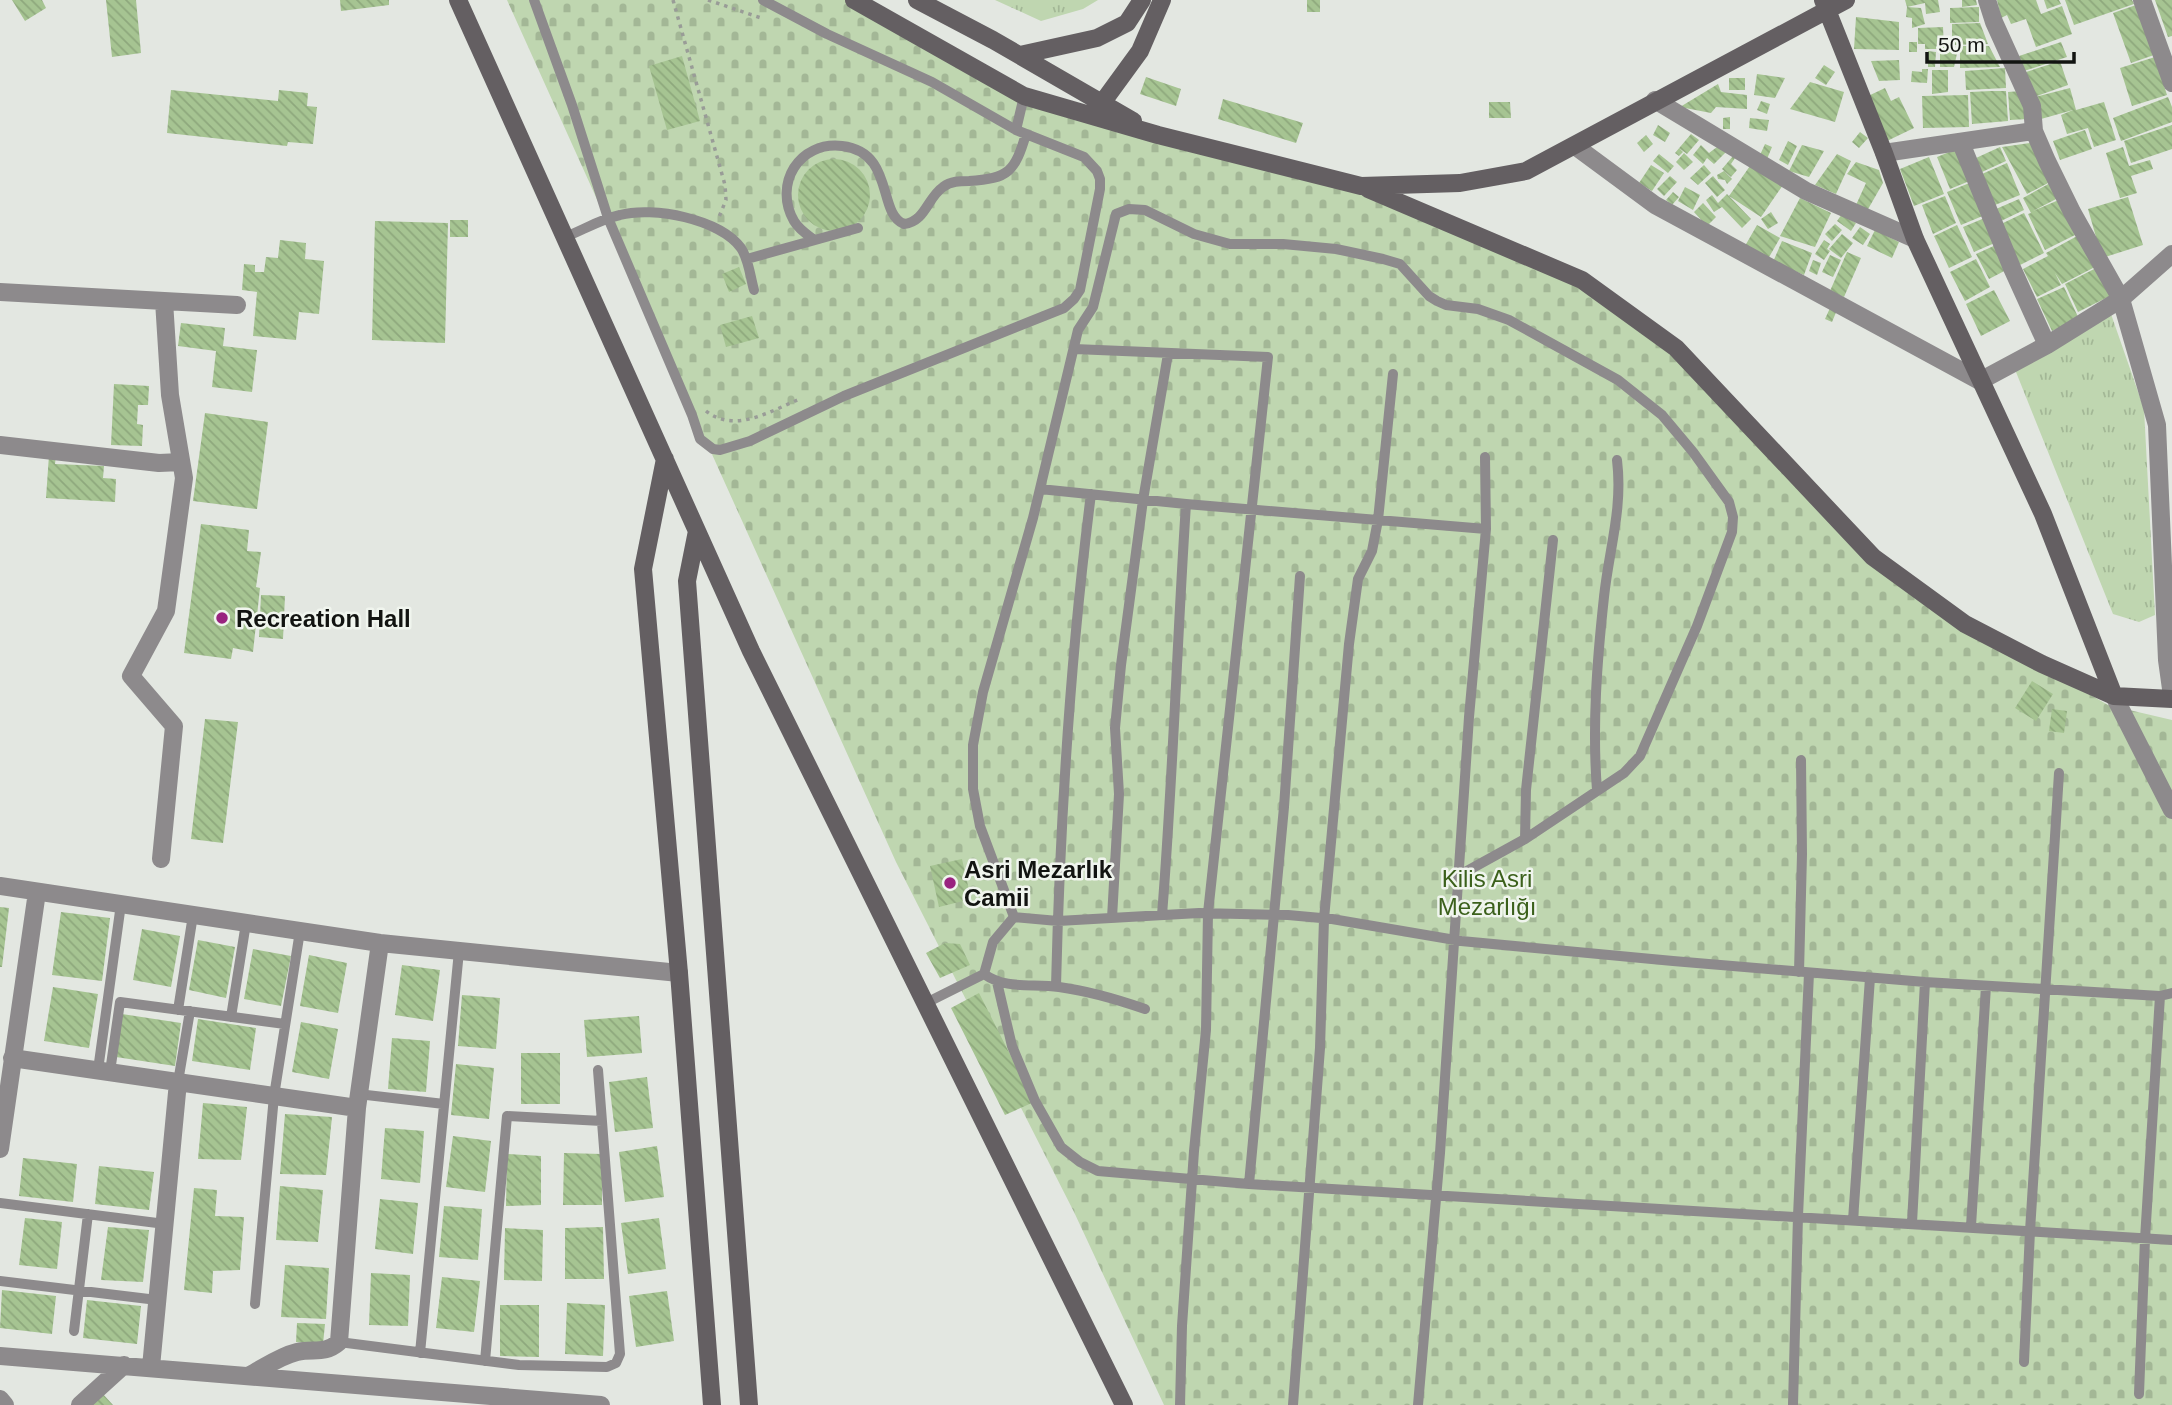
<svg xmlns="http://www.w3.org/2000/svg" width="2172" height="1405" viewBox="0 0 2172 1405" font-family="Helvetica,sans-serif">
<defs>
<pattern id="grass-tufts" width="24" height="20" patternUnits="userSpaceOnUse" patternTransform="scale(1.75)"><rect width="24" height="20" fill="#bfd6b0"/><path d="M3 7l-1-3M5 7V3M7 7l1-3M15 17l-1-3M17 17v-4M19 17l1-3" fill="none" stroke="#a3b796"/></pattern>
<pattern id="cemetery-stones" width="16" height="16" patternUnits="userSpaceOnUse" patternTransform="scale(1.75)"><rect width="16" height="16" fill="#bfd6b0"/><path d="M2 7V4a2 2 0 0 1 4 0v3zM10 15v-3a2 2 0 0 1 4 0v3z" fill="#a3b796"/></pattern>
<pattern id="building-back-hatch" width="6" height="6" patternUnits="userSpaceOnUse" patternTransform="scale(1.75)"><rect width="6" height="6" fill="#a6c492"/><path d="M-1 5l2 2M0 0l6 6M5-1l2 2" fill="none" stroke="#8ea87d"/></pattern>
</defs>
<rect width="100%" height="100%" fill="#e3e7e1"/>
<!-- grass -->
<path fill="url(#grass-tufts)" d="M 995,0 L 1098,0 L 1083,9 L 1041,21 Z
M 2111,314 L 2144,409 L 2155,615 L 2139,622 L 2113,614 L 2014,367 Z"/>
<!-- cemetery -->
<path fill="url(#cemetery-stones)" d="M 507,0 L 856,0 L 1037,100 L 1277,157 L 1586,281 L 1681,349 L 1878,558 L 2042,667 L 2108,705 L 2172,720 L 2172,1405 L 1164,1405 L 1074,1212 L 896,862 Z"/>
<!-- building -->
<path fill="url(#building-back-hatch)" d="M 12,0 L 42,0 L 46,8 L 25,21 Z
M 106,0 L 136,0 L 141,53 L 112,57 Z
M 340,0 L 389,0 L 389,5 L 341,11 Z
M 1307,0 L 1320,0 L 1320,12 L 1307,12 Z
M 1905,0 L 1938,0 L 1940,12 L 1926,14 L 1925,3 L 1907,7 Z
M 1962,0 L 1976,0 L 1977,5 L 1962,7 Z
M 1997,0 L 2036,0 L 2041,14 L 2062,6 L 2072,34 L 2036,47 L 2026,19 L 2011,24 L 2007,15 L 2001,18 Z
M 2044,0 L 2059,0 L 2061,4 L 2047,9 Z
M 2065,0 L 2132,0 L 2134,4 L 2074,25 Z
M 2155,0 L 2172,0 L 2172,36 L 2168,37 Z
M 2136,5 L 2154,55 L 2131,63 L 2113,13 Z
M 1907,7 L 1921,8 L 1925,24 L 1912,28 L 1912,18 L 1906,17 Z
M 1979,7 L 1979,22 L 1950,23 L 1950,8 Z
M 1856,17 L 1899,22 L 1899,50 L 1854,49 Z
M 1980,23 L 1988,44 L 1952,45 L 1952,24 Z
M 1943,27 L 1944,49 L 1958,49 L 1954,67 L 1940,67 L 1940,49 L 1925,49 L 1925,44 L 1918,44 L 1918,28 Z
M 1909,42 L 1917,42 L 1917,52 L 1909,52 Z
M 2061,42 L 2067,57 L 2024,71 L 2019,56 Z
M 1960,46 L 1989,46 L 2000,67 L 1960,68 Z
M 1928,51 L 1936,52 L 1935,67 L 1928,67 Z
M 682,56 L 700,121 L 667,130 L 649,66 Z
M 2155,57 L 2167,95 L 2132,106 L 2120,68 Z
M 1899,60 L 1900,80 L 1879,81 L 1871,61 Z
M 2060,61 L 2068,85 L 2034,97 L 2026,72 Z
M 1824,65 L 1835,72 L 1826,85 L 1815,78 Z
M 2005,68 L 2006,88 L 1966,90 L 1965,71 Z
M 1922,69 L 1928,69 L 1927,83 L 1911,82 L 1912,71 L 1922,72 Z
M 1932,70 L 1948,70 L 1948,92 L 1932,94 Z
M 1757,74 L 1785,78 L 1775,98 L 1754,95 Z
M 1146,77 L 1181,89 L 1176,106 L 1140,94 Z
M 1729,78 L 1745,78 L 1745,90 L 1729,90 Z
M 1810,82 L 1844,92 L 1835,122 L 1790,109 Z
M 1718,84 L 1721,92 L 1747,95 L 1747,109 L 1716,107 L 1711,113 L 1680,107 Z
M 1885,88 L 1891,101 L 1899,97 L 1914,128 L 1887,141 L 1866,97 Z
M 2070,88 L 2076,110 L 2104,102 L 2116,140 L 2094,147 L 2088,128 L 2067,134 L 2061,115 L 2073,110 L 2041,119 L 2035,97 Z
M 171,90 L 278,101 L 279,90 L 308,93 L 307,106 L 317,107 L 313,144 L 288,142 L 287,146 L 167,133 Z
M 1991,91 L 2006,91 L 2008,121 L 1972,124 L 1970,92 Z
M 2021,91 L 2027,103 L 2028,119 L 2010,120 L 2008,92 Z
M 1968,95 L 1969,127 L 1923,128 L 1922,96 Z
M 2168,97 L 2172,107 L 2172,122 L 2121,141 L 2113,118 Z
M 1223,99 L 1303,123 L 1296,143 L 1218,119 Z
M 1761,101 L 1770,104 L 1767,114 L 1757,110 Z
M 1489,102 L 1510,102 L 1511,118 L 1489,118 Z
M 1730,117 L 1730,129 L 1723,129 L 1723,118 Z
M 1750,118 L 1769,120 L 1767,131 L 1749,128 Z
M 1658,125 L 1670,133 L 1665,142 L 1653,135 Z
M 2172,125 L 2172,149 L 2131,163 L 2124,141 Z
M 2085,130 L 2092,149 L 2060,160 L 2053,141 Z
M 1860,132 L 1868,138 L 1859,148 L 1852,142 Z
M 1691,134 L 1699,140 L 1687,154 L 1679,148 L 1683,152 L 1679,156 L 1675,153 Z
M 1646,135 L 1653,144 L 1644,152 L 1637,143 Z
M 1788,141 L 1797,146 L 1788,165 L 1779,160 Z
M 2030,143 L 2050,182 L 2027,194 L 2002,147 Z
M 1721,144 L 1727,151 L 1714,164 L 1707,158 L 1703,164 L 1693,155 L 1701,145 L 1709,153 Z
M 1765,144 L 1772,147 L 1767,159 L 1760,155 Z
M 1802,145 L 1824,151 L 1809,177 L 1789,171 Z
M 2000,147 L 2006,161 L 1982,172 L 1976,158 Z
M 2123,147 L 2129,166 L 2150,160 L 2153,169 L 2131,176 L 2137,193 L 2120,198 L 2106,153 Z
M 1959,148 L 1972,180 L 1950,189 L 1937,157 Z
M 1684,153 L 1693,162 L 1684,170 L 1676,162 Z
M 1659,154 L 1674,166 L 1668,173 L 1653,161 Z
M 1837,154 L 1851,161 L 1836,194 L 1815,185 Z
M 1733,156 L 1735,158 L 1731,164 L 1737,170 L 1731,177 L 1722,169 Z
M 1929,157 L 1944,194 L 1914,206 L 1900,169 Z
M798 195a36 36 0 1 1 72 0a36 36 0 1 1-72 0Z
M 1856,162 L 1879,170 L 1883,183 L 1867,211 L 1856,205 L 1866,183 L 1847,174 Z
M 1752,163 L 1783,185 L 1761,217 L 1729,196 Z
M 2007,163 L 2020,195 L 1995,205 L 1982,174 Z
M 1651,165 L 1664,173 L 1652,191 L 1639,183 Z
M 1704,165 L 1711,173 L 1698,185 L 1690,178 Z
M 1724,171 L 1732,179 L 1727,184 L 1725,180 L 1718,179 L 1717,175 Z
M 1670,176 L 1677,182 L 1664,196 L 1657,189 Z
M 1713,176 L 1725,190 L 1717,197 L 1705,183 Z
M 1972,182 L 1985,215 L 1961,225 L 1947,192 Z
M 2052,182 L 2060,197 L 2033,211 L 2061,199 L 2077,234 L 2045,250 L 2028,214 L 2031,213 L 2023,198 Z
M 1685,187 L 1700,195 L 1693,210 L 1678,201 Z
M 1673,192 L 1679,197 L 1672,205 L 1666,200 Z
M 1727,194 L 1751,219 L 1742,228 L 1722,207 L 1714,212 L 1706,200 L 1712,195 L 1718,203 Z
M 1945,196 L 1956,223 L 1933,234 L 1922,205 Z
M 2128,197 L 2143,245 L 2102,258 L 2088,209 Z
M 1800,198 L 1831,213 L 1815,247 L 1780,236 Z
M 2019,199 L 2024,210 L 2001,221 L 1996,209 Z
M 1703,203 L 1716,217 L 1707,226 L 1694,212 Z
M 1771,212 L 1778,223 L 1768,229 L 1761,219 Z
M 2024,213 L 2044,253 L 2020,265 L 2001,224 Z
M 1842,214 L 1856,223 L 1851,231 L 1837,221 Z
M 1987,217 L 1997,242 L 1974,252 L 1963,227 Z
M 450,220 L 468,220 L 468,237 L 450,237 Z
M 375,221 L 448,223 L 445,343 L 372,340 Z
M 1835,224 L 1842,230 L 1832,241 L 1825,234 Z
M 1757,225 L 1780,238 L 1768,259 L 1745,246 Z
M 1957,225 L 1972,257 L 1949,268 L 1934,236 Z
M 1860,227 L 1870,234 L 1863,245 L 1852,238 Z
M 1875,230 L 1899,242 L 1892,258 L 1867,246 Z
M 1842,234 L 1853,243 L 1841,258 L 1829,249 Z
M 2079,235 L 2095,267 L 2062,284 L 2055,273 L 2061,285 L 2037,297 L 2023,269 L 2048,256 L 2046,253 Z
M 280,240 L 306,243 L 305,259 L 324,261 L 319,314 L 299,312 L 296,340 L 253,336 L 257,292 L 242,290 L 244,264 L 255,265 L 255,272 L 264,272 L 266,257 L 278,258 Z
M 1824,240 L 1830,244 L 1827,249 L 1830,251 L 1824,260 L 1815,254 Z
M 1782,241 L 1812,253 L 1804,275 L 1773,262 Z
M 1998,244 L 2010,268 L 1989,279 L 1976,254 Z
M 1847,252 L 1861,258 L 1844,297 L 1830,291 Z
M 1830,255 L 1841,260 L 1833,277 L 1822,272 Z
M 1976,259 L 1990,287 L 1965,301 L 1950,272 Z
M 1813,260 L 1821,263 L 1817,275 L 1809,271 Z
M 739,267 L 746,284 L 729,292 L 722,274 Z
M 2096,268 L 2110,296 L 2078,312 L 2065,284 Z
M 2064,287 L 2079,319 L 2052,331 L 2037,299 Z
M 1994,290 L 2010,321 L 1981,336 L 1966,304 Z
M 1830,308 L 1837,310 L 1832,322 L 1825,319 Z
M 752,316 L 759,338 L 726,347 L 720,325 Z
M 181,323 L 225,328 L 223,346 L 257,350 L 252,392 L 212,387 L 216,351 L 178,346 Z
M 114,384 L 149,386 L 148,405 L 138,405 L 137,424 L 143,425 L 142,446 L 111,445 Z
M 205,413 L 268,422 L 257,509 L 193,501 Z
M 49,455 L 56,455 L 55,464 L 104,466 L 103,478 L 116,479 L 115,502 L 46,498 Z
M 201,524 L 249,530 L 247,551 L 261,552 L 256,587 L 260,588 L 253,652 L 233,648 L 231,659 L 184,653 Z
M 261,595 L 285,596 L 283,639 L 259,637 Z
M 2032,681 L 2053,694 L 2036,721 L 2015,708 Z
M 2052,709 L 2067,711 L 2064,733 L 2049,731 Z
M 205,719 L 238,722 L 223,843 L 191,839 Z
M 962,859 L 971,899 L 939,907 L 930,866 Z
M 0,907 L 9,908 L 2,967 L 0,967 Z
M 61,912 L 110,918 L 102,981 L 52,975 Z
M 142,929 L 180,936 L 171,987 L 133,980 Z
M 198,940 L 235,947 L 226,998 L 189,990 Z
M 945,943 L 960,944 L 970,965 L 940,978 L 926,953 Z
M 253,949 L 291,956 L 281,1006 L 244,999 Z
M 309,955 L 347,963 L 338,1013 L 300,1006 Z
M 402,965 L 440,970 L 433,1021 L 395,1015 Z
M 53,987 L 98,994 L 89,1048 L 44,1041 Z
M 979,993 L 1034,1102 L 1005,1115 L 951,1008 Z
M 462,995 L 500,998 L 496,1049 L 458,1046 Z
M 122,1014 L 181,1023 L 175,1066 L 116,1057 Z
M 639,1016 L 642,1053 L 587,1057 L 584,1020 Z
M 198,1019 L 256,1028 L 250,1070 L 192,1061 Z
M 301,1022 L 338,1029 L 329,1079 L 292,1072 Z
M 392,1038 L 430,1041 L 426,1092 L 388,1089 Z
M 521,1053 L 560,1053 L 560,1104 L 521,1104 Z
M 456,1064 L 494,1068 L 489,1119 L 451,1115 Z
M 647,1077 L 653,1128 L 615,1132 L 609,1082 Z
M 203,1103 L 247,1107 L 241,1160 L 198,1159 Z
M 285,1114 L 332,1117 L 326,1175 L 280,1174 Z
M 385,1128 L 424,1131 L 420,1183 L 381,1179 Z
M 453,1136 L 491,1141 L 485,1192 L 446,1187 Z
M 657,1146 L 664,1197 L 625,1202 L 619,1152 Z
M 564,1153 L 602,1154 L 602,1205 L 563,1205 Z
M 507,1154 L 541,1156 L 541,1205 L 506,1206 Z
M 23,1158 L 77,1164 L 73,1202 L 19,1196 Z
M 99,1166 L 154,1172 L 149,1210 L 95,1204 Z
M 280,1186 L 323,1190 L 318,1242 L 276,1240 Z
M 194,1188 L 217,1190 L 215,1216 L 244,1217 L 240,1270 L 213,1271 L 212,1293 L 184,1290 Z
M 380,1199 L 418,1203 L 413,1254 L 375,1249 Z
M 444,1206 L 482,1209 L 478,1260 L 439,1257 Z
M 25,1218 L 62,1222 L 57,1269 L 19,1265 Z
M 659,1218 L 666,1269 L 628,1274 L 621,1223 Z
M 108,1227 L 149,1230 L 143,1282 L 101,1280 Z
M 603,1227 L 604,1279 L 565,1279 L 565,1228 Z
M 505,1228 L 543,1230 L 542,1281 L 504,1280 Z
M 285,1265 L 329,1268 L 326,1319 L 281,1317 Z
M 371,1273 L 410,1275 L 408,1326 L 369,1325 Z
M 442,1277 L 480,1281 L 474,1332 L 436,1328 Z
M 2,1290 L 56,1296 L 52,1334 L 0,1328 Z
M 667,1291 L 674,1341 L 636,1347 L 629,1296 Z
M 87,1300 L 141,1306 L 137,1344 L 83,1338 Z
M 567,1303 L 605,1305 L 603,1356 L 565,1354 Z
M 500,1305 L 539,1305 L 539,1357 L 500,1356 Z
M 297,1323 L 325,1324 L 323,1344 L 296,1342 Z
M 102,1393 L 113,1405 L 89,1405 Z"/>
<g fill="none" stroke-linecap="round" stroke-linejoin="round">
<!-- path -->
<path stroke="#999c97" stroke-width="3.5" stroke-dasharray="3.5 5" stroke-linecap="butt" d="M 673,0 L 725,185 L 726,200 L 719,217
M 708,0 L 764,19
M 706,411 C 735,434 770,411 800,399"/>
<!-- lane -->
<path stroke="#8d8a8c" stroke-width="10" d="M 534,0 L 572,105 L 608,218 L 692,415 L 700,439 L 713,449 L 720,450 L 750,441 L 844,396 L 1064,308 L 1074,299 L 1080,290 L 1100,189 L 1100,179 L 1097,171 L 1084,157 L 1016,130 L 932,82 L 827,34 L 763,0
M 1016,130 L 1024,96
M 565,237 C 583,230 601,219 620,215 C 653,206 720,219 741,248 C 749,260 750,276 754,290
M 813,239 C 806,234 798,228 794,221 C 773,184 799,141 842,146 C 895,152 877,214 904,224 C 926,221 927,198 943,187 C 951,181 960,181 969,181 C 1009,179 1015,171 1026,134
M 747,259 L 858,228
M 1074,349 L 1268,357 L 1208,913 L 1206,1030 L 1194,1151 L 1182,1326 L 1180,1405
M 1040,489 L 1186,504 L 1486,529
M 1597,790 C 1592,726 1597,661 1604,597 C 1609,549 1623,509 1617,460
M 1525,839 L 1526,790 L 1553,540
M 1162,915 C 1173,778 1177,641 1186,504
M 1014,917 L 980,826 L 973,789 L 973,745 L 983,692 L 1033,518 L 1078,330 L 1093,307 L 1116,214 L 1129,209 L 1145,210 L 1194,234 L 1230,244 L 1283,244 L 1336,249 L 1383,259 L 1400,264 L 1429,296 L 1437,301 L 1446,305 L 1478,309 L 1509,320 L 1618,380 L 1662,415 L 1693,452 L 1729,502 L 1733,517 L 1732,532 L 1697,626 L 1640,756 L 1624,773 L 1525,839 L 1458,876
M 1112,918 L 1119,794 L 1115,728 L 1121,665 L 1143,500 L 1168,354
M 1799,972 L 1802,854 L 1801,760
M 984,974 L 993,942 L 1014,917 L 1058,921 L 1199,913 L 1288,915 L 1332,919 L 1461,941 L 1673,961 L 1925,982 L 2160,996 L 2172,993
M 984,974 C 1006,990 1033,983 1059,987 C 1089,991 1116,999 1145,1009
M 997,982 L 1012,1046 L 1035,1101 L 1061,1147 L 1080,1162 L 1098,1171 L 1249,1184 L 2172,1240
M 1056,986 C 1060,821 1070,658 1091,494
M 926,1003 L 984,974
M 178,1010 L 193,915
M 231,1017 L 246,923
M 98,1070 L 121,904
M 110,1072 L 120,1002 L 285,1024
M 178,1082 L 190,1011
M 358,1094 L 444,1104
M 1249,1184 L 1284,807 L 1300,576
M 0,1203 L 165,1224
M 1853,1220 L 1870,978
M 1912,1223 L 1925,982
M 1971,1226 L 1986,986
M 0,1281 L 157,1300
M 255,1304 L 274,1096 L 300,931
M 74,1331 L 88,1214
M 339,1342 L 519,1365 L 607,1367 L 616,1363 L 620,1354 L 598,1070
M 420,1353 L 459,951
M 485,1361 L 507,1116 L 602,1121
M 2024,1362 L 2030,1231 L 2059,773
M 2139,1394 L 2145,1239 L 2160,996
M 1293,1405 L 1320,1048 L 1324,919 L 1349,644 L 1358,579 L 1372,551 L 1378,520 L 1393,374
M 1418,1405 L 1440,1153 L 1469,717 L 1486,529 L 1485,457
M 1793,1405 L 1798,1216 L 1809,973"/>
<!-- street -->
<path stroke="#8d8a8c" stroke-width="18" d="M 1987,0 L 1994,22 L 2032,106 L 2034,131 L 2047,161 L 2072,212 L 2121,299 L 2157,425 L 2167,660 L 2172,696
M 2142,0 L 2172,83
M 1655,100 L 1806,191 L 1915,239
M 1961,143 L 2012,268 L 2047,345
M 1575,146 L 1655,205 L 1980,381 L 2047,345 L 2121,299 L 2172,254
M 1884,153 L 2034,131
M 0,292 L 237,305
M 0,445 L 159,463 L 181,462
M 2114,696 L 2172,810
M 161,859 L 174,726 L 131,676 L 166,611 L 184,478 L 170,395 L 164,301
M 0,886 L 380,943 L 679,973
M 12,1058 L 357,1108
M 0,1149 L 37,892
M 0,1356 C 201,1371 401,1389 601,1405
M 151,1367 L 178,1082
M 250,1375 C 265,1367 280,1356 297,1352 C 314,1348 324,1355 339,1342 L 357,1108 L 380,943
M 0,1399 L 5,1405
M 80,1405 L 124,1365"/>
<!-- secondary -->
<path stroke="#645f62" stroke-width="18" d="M 458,0 L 751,651 L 1124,1405
M 854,0 L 1024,96 L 1158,135 L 1361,186 L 1460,183 L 1526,171 L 1846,0
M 917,0 L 993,40 L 1133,121
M 1823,0 L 1884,153 L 1915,239 L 2043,514 L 2114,696
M 1020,55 L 1097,38 L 1127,23 L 1142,0
M 1097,110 L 1140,51 L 1162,0
M 1368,189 L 1582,280 L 1676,348 L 1873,557 L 1965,624 L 2042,664 L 2114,696 L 2172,699
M 665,459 L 643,569 L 679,973 L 712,1405
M 697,531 L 687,581 L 749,1405"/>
</g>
<!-- markers -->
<g fill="#99237f" stroke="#f0f5ee" stroke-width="2.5">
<circle cx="222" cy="618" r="7"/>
<circle cx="950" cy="883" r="7"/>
</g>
<g text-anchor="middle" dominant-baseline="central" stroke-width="5" stroke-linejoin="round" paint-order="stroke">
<!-- poi labels -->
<g font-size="24" font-weight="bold" fill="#121411" stroke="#f0f5ee" text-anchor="start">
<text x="236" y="618">Recreation Hall</text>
<text x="964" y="869">Asri Mezarlık<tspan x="964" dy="28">Camii</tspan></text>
</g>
<!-- park labels -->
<g font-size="24" fill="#3b601b" stroke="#f0f5ee">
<text x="1487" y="878">Kilis Asri<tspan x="1487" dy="28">Mezarlığı</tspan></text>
</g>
</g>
<!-- scale -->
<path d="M1927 52v10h147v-10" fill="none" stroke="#121411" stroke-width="3.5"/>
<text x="1938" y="52" font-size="21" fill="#121411" stroke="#f0f5ee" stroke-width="5" paint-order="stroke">50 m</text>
</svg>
